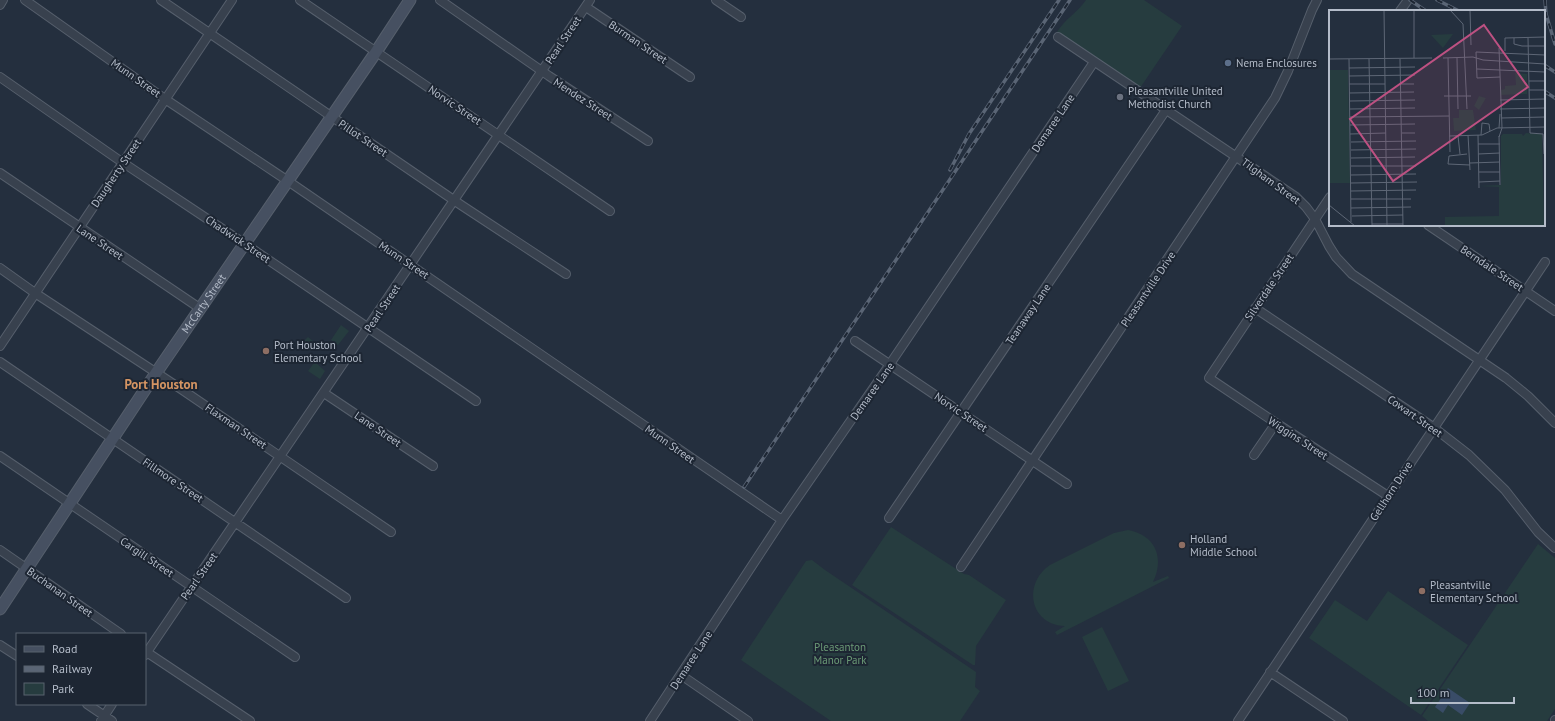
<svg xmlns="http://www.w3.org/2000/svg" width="1555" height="721" viewBox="0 0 1555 721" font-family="'PT Sans',sans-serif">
<rect width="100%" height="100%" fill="#242f3e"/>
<!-- green -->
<path fill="#263c3f" d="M 1086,0 L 1144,0 L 1182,26 L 1140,88 L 1057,32 C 1065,19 1078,12 1086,0 Z
M 341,325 L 349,331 L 338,345 L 331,340 Z
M 308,337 L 314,342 L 311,350 L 305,350 L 301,347 L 304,341 Z
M 314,363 L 316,363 L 325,371 L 320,379 L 308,371 Z
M 891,527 L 964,574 L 969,575 L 1006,600 L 976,646 L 975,665 L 973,665 L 852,585 Z
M 1128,530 C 1155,535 1165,557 1153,582 L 1168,576 L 1169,578 L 1057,635 L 1055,632 L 1065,626 C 1030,625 1022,584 1050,565 L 1114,533 Z
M 1538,544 L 1555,558 L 1555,709 L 1547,721 L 1428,721 L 1422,716 Z
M 812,560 L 825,570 L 976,672 L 975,687 L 980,691 L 960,721 L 831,721 L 741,660 L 806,561 Z
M 1388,591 L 1468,645 L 1421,715 L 1309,638 L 1335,600 L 1367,621 Z
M 1102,627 L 1129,681 L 1108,691 L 1082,637 Z"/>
<!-- water -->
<path fill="#394c67" d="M 1448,688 L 1470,703 L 1462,715 L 1448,705 L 1443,713 L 1435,707 Z"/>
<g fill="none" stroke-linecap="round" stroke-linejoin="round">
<!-- street casing -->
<g stroke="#565f6c" stroke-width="10">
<path id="street" d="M 25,0 L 165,99 L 288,181 L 782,520
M 161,0 L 461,205 L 566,274
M 300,0 L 610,211
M 440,0 L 549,76 L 648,141
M 716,0 L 741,17
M 0,5 L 3,0
M 586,7 L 690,77
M 1400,11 L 1408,0
M 1058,37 L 1296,197 L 1306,207 L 1315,219 L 1329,246 L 1336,257 L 1352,274 L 1506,378 L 1528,396 L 1555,423
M 0,77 L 116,158 L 245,244 L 476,401
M 0,173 L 201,309
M 1330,197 L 1209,378 L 1276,423 L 1388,496
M 1428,225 L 1555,311
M 0,268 L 35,293 L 181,389 L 391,532
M 1255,308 L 1433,427 L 1469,455 L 1505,490 L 1538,532 L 1555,548
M 855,341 L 1067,484
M 0,346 L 232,0
M 0,362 L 346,598
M 324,393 L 433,466
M 1254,455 L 1276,423
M 0,456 L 295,657
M 889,518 L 1166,110
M 0,550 L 121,634
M 961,567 L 1275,98 L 1288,71 L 1312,10 L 1317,0
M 0,645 L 17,656
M 145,651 L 250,721
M 145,655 L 590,0
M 1270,672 L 1343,721
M 681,675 L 748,721
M 87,704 L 112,721
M 101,721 L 112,704
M 650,721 L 782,520 L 890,364 L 1094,62
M 1238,721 L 1545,262
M 1555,721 L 1555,720"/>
</g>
<!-- secondary casing -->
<g stroke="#565f6c" stroke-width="13">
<g id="secondary">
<path id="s1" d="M 0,609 L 156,373 L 376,52 L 410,0"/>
</g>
</g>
<!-- street -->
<use href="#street" stroke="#38414e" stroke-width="8"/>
<!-- secondary -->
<use href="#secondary" stroke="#465061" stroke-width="11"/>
<!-- rail casing -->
<g stroke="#5a6575" stroke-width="3.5">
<path id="rail" d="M 1410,0 L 1426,11
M 1437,0 L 1459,11
M 1545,0 L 1546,14 L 1555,44
M 1544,65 L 1555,72
M 1544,91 L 1555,98
M 950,170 L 969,134 L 1059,0
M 744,487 L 1070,0"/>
</g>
<!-- rail -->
<use href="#rail" stroke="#1d2633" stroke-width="2" stroke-dasharray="6" stroke-linecap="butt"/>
</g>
<!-- markers -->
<circle fill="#5c6f8a" stroke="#1d2633" stroke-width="1.5" cx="1228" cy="63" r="4"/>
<circle fill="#6b7280" stroke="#1d2633" stroke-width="1.5" cx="1120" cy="97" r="4"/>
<g fill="#8d6e63" stroke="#1d2633" stroke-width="1.5">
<circle cx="266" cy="351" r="4"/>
<circle cx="1182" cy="545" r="4"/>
<circle cx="1422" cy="591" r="4"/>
</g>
<g text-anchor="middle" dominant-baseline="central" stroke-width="4" stroke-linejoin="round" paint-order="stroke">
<!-- street labels -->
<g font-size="11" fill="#b4bcc9" stroke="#1d2633">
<text transform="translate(563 40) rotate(-56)">Pearl Street</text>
<text transform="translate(638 42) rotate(34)">Burman Street</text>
<text transform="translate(136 78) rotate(35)">Munn Street</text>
<text transform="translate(583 99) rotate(33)">Mendez Street</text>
<text transform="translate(455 105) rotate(34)">Norvic Street</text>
<text transform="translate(1053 123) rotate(-56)">Demaree Lane</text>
<text transform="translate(363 138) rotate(34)">Pillot Street</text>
<text transform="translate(116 173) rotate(-56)">Daugherty Street</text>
<text transform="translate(1271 181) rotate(36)">Tilgham Street</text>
<text transform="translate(238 239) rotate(34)">Chadwick Street</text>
<text transform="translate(100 242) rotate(34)">Lane Street</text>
<text transform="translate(404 260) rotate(34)">Munn Street</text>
<text transform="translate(1492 268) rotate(34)">Berndale Street</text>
<text transform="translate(1269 287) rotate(-56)">Silverdale Street</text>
<text transform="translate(1148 289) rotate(-56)">Pleasantville Drive</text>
<text stroke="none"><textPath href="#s1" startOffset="367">McCarty Street</textPath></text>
<text transform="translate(382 308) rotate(-56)">Pearl Street</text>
<text transform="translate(1028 314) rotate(-56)">Teanaway Lane</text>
<text transform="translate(872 391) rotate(-55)">Demaree Lane</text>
<text transform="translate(961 412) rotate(34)">Norvic Street</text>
<text transform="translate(1415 416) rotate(35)">Cowart Street</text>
<text transform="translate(236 426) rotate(34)">Flaxman Street</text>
<text transform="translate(378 429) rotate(34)">Lane Street</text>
<text transform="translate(1298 438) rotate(33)">Wiggins Street</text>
<text transform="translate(670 444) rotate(35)">Munn Street</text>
<text transform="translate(173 480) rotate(34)">Fillmore Street</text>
<text transform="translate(1391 491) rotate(-57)">Gellhorn Drive</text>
<text transform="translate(147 557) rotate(34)">Cargill Street</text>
<text transform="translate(199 576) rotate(-55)">Pearl Street</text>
<text transform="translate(60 592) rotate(35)">Buchanan Street</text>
<text transform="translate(691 660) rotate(-57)">Demaree Lane</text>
</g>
<!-- poi labels -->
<g font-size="11" fill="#b4bcc9" stroke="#1d2633" text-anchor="start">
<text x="1236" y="63">Nema Enclosures</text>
<text x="1128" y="91">Pleasantville United<tspan x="1128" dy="13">Methodist Church</tspan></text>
<text x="274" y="345">Port Houston<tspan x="274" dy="13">Elementary School</tspan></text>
<text x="1190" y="539">Holland<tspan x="1190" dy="13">Middle School</tspan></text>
<text x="1430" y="585">Pleasantville<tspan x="1430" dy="13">Elementary School</tspan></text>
</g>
<!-- park labels -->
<g font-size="11" fill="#6b9a76" stroke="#1d2633">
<text x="840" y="647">Pleasanton<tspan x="840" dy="13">Manor Park</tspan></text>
</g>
<!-- quarter labels -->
<g font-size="13" font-weight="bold" fill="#d59563" stroke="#1d2633">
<text x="161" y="384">Port Houston</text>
</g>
</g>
<!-- overview -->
<g transform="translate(1329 10)">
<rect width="216" height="216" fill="#242f3e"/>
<path d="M 124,24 L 114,38 L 102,25 ZM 0,60 L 19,60 L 21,173 L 0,173 ZM 186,63 L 198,64 L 198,84 L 172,85 L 172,80 L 176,79 L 176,76 L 187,75 ZM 150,86 L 157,88 L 150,100 L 145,96 ZM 130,100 L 144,100 L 147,120 L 125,121 L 124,108 L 130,108 ZM 197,123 L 213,124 L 215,216 L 116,216 L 116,207 L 170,206 L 170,177 L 150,176 L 172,175 L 172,126 L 174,124 L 193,124 L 194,126 Z" fill="#263c3f"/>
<path fill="none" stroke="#5e6776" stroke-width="1" d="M 55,0 L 58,216M 85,0 L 85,48M 121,0 L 134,14 L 138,99M 141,0 L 142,35M 185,28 L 185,34 L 193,36 L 216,36M 199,28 L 201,123 L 214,124 L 215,144M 170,38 L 173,118 L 170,127M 176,41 L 176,28 L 216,27M 114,48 L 144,47 L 154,50 L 216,54M 119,48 L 121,142M 128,48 L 129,99M 0,49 L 103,48M 20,49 L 22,212M 40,49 L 43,216M 71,49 L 74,216M 20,58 L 86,57M 148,59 L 216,62M 20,66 L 86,65M 171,67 L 148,68 L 147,42 L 216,45M 200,71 L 216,71M 20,74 L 56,74M 72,74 L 85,74M 200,80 L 216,80M 20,83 L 85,82M 115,86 L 142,86M 171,90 L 216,89M 21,91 L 86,90M 21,99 L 86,98M 171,99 L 216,98M 21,107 L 120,106M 172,108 L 216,107M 21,115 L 86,114M 170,118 L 171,104M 73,123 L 86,123M 21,124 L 57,123M 139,125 L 141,160M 149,125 L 150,178M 152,125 L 153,113 L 160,114 L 161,121M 120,126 L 153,125 L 168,118 L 216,117M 129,126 L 131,144M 170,126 L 171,175M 22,132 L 87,131M 149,134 L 171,134M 22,140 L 87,139M 138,144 L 120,146 L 119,154 L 141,155M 149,144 L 171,143M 22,148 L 86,147M 141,153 L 171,152M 22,156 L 87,156M 150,162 L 171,162M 22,165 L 87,164M 150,172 L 171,171M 22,173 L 88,172M 22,181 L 87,180M 22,189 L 82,189M 0,195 L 26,216M 22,198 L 82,197M 23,206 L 74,205M 43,214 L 74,214"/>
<path fill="#bd5182" fill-opacity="0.15" stroke="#bd5182" stroke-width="2" d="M 155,15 L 199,77 L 64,171 L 21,109 Z"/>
<rect width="216" height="216" fill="none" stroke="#b4bcc9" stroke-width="2"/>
</g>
<!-- legend -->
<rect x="16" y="633" width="130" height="72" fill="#1d2633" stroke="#59626f"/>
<rect x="24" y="646" width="20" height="6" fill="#465061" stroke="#59626f"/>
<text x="52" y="653" font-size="12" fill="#b4bcc9">Road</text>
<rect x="24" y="666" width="20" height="6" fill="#5a6575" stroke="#59626f"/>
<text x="52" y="673" font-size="12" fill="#b4bcc9">Railway</text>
<rect x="24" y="683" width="20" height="12" fill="#263c3f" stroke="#59626f"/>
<text x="52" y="693" font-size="12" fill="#b4bcc9">Park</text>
<!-- scale -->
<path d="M1411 697v6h103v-6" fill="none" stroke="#b4bcc9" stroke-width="2"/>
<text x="1417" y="697" font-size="12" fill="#b4bcc9" stroke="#1d2633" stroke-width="3" paint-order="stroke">100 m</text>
</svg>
